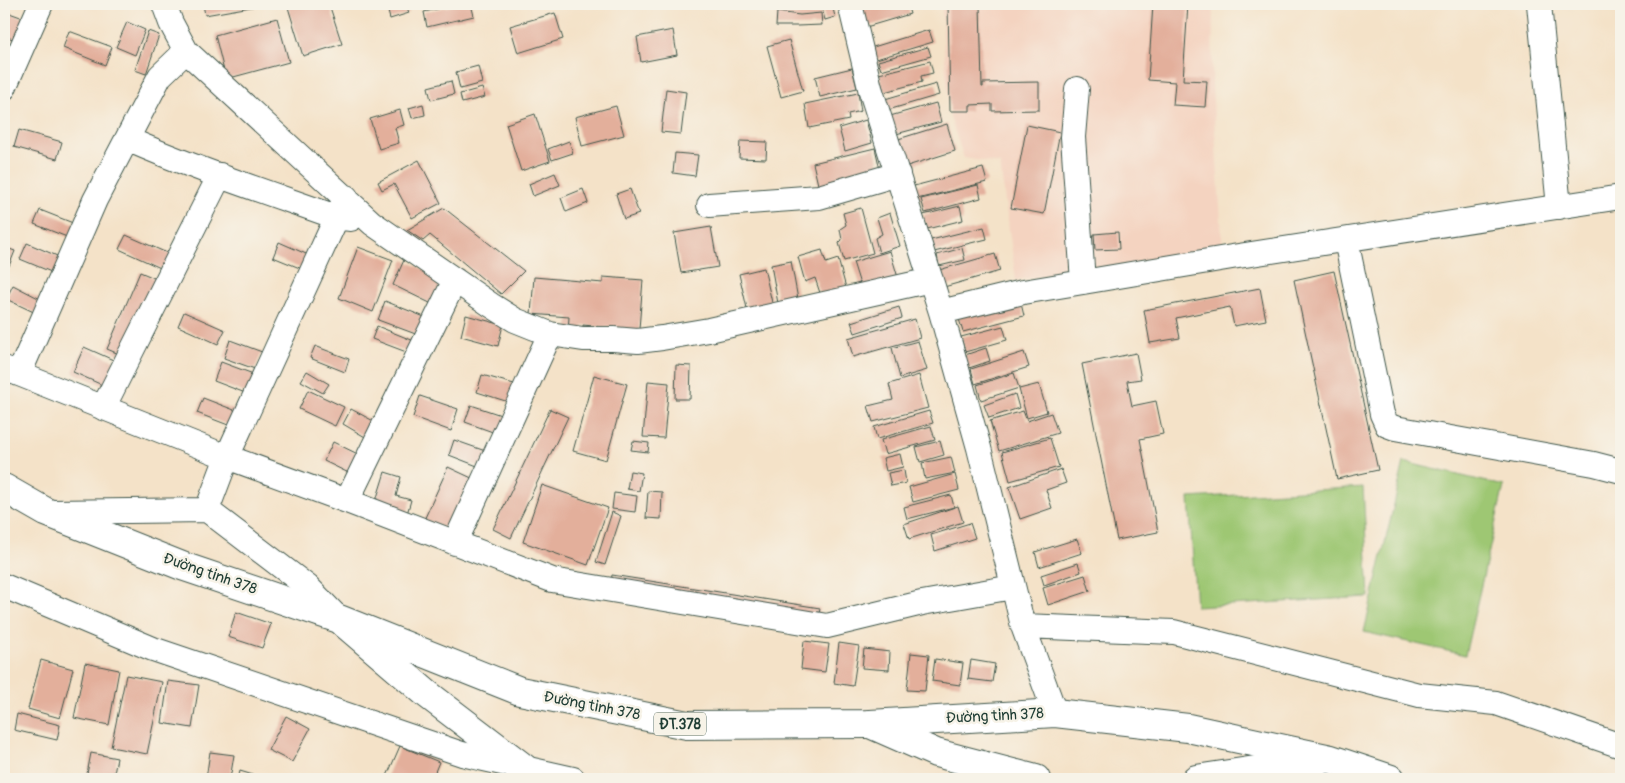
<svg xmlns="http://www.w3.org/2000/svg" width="1625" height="783" viewBox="0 0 1625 783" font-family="Pangolin,sans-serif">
<rect width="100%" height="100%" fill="#f7f3e8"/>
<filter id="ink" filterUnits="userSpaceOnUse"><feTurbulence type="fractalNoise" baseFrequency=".02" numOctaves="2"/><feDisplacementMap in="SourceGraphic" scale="10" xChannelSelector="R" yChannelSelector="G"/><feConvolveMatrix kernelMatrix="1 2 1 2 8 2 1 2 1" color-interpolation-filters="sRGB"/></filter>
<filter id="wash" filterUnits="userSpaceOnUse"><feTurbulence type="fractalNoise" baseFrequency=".0096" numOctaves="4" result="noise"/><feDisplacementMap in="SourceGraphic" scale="20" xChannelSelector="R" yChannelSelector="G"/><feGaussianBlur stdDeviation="1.12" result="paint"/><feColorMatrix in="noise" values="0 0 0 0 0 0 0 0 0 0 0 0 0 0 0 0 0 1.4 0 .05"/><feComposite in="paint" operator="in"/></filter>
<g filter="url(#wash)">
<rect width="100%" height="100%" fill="#f4e2c8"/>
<!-- built -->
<path fill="#f4d3c0" d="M 942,4 L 1213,4 L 1212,86 L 1223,252 L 1016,280 L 1000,164 L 964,158 L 950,117 L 943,36 Z"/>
<!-- green -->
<path fill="#9ec773" stroke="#5e8254" d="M 1404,462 L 1504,486 L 1465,655 L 1364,632 Z
M 1363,487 L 1369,597 L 1196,607 L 1189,498 Z"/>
<g id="blocks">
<!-- building -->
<path fill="#e3af9b" d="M 203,4 L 262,4 L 262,5 L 205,15 Z
M 287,4 L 329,4 L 342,44 L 303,56 Z
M 386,4 L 406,4 L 409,13 L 390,19 Z
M 459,4 L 471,4 L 474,16 L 427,27 L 424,12 Z
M 821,4 L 832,4 L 835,17 L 825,20 Z
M 879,4 L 907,4 L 910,14 L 866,27 L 861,9 Z
M 948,4 L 980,4 L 982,87 L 983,87 L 983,83 L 1039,82 L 1039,110 L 992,111 L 992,104 L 970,105 L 970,111 L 950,111 Z
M 1153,4 L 1188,4 L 1183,80 L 1207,81 L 1205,107 L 1173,105 L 1175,82 L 1148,80 Z
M 4,11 L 26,19 L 19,41 L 4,36 Z
M 777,12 L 800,15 L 821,13 L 822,25 L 797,26 L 776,26 Z
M 555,13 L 563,39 L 518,53 L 510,26 Z
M 277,18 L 289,62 L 226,79 L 215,35 Z
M 127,22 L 145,30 L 135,55 L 116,47 Z
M 673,30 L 677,55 L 641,62 L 637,37 Z
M 929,30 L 933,42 L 873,60 L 870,48 Z
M 69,31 L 112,47 L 105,65 L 63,48 Z
M 148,31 L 159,35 L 146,74 L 135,70 Z
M 789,40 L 803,91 L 781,97 L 767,46 Z
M 928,47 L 931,56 L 881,70 L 878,61 Z
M 930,61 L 933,73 L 921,76 L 922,82 L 884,92 L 879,74 Z
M 478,66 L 482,83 L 460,89 L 456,72 Z
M 852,68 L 857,88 L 820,97 L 815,77 Z
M 451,81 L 454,94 L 431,100 L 428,87 Z
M 936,84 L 939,95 L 888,110 L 885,99 Z
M 482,88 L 485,97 L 462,103 L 460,94 Z
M 666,89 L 686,92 L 681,134 L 661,132 Z
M 858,93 L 861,111 L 848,114 L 849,120 L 809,128 L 805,104 Z
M 936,103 L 941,122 L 896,134 L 890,116 Z
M 423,104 L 425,115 L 412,118 L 409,108 Z
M 616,106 L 624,135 L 582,146 L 575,117 Z
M 400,110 L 404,125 L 395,128 L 399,143 L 379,149 L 370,119 Z
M 535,114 L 550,161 L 521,171 L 506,124 Z
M 866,120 L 872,143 L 845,151 L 839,128 Z
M 947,124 L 955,151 L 904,167 L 895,140 Z
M 1027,125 L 1060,132 L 1044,214 L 1011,208 Z
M 19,130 L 62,142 L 57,159 L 14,147 Z
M 569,141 L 573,153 L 552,160 L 548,149 Z
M 740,141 L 767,142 L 766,159 L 739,158 Z
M 875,148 L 881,174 L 819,189 L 813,163 Z
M 675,153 L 698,155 L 695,176 L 673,173 Z
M 419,160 L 441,203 L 412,218 L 394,184 L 382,190 L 378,182 Z
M 983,168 L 987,182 L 917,199 L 914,186 Z
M 555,173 L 560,185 L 533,196 L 529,184 Z
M 978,185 L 981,198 L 925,213 L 921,199 Z
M 583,189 L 588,203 L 566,212 L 561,198 Z
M 630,189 L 639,214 L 624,219 L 616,194 Z
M 960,206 L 963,220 L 927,229 L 923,215 Z
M 444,208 L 524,271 L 501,294 L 430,235 L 423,241 L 407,230 Z
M 861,208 L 873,253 L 844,261 L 839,243 L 842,240 L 840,229 L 846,225 L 843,213 Z
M 40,210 L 78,225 L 72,239 L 34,224 Z
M 890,213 L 900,246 L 879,253 L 875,238 L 882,234 L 877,218 Z
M 711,227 L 718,267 L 681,273 L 674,233 Z
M 984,227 L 987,239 L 934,252 L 931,240 Z
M 1118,232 L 1119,249 L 1095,250 L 1094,234 Z
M 126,235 L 174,256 L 167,271 L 119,249 Z
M 279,242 L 313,257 L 307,271 L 273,257 Z
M 27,243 L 62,258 L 56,274 L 20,259 Z
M 4,247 L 15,251 L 9,266 L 4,264 Z
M 358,247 L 393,260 L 373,312 L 339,298 Z
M 962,248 L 965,260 L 939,266 L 937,255 Z
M 822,250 L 826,263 L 838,259 L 848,295 L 823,302 L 815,278 L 805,282 L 798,257 Z
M 890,251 L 899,281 L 863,294 L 853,262 Z
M 995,254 L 1000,271 L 944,287 L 939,270 Z
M 404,260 L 444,279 L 432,304 L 393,285 Z
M 791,261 L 799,305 L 779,309 L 771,265 Z
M 764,268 L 774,311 L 749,317 L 739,274 Z
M 1334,271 L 1378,470 L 1337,479 L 1294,280 Z
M 140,272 L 159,280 L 126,357 L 107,349 Z
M 534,277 L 603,283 L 603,277 L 643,280 L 638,341 L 614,328 L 583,325 L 583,332 L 568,331 L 569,317 L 531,314 Z
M 13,285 L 46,302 L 40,315 L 6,299 Z
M 1260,288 L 1266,320 L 1234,326 L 1230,307 L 1176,318 L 1180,338 L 1150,343 L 1144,310 Z
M 1020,299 L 1024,316 L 963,332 L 958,316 Z
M 385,301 L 427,318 L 421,336 L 378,320 Z
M 899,307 L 902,318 L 855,333 L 851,322 Z
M 184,312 L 225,330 L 218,344 L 178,326 Z
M 466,315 L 503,325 L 498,346 L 461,336 Z
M 915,319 L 920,338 L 853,357 L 848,338 Z
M 377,326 L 414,341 L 409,353 L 372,339 Z
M 1003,326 L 1007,340 L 965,352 L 961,337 Z
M 230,340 L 262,352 L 255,369 L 224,358 Z
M 918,341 L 927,370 L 900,378 L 892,348 Z
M 315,346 L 349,359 L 345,372 L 310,358 Z
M 84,347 L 120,363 L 109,388 L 73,372 Z
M 986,348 L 990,361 L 963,370 L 959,357 Z
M 1024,352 L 1029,367 L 975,384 L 971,369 Z
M 1136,353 L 1141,379 L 1127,381 L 1132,406 L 1156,401 L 1163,434 L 1140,439 L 1158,532 L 1117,540 L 1082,364 Z
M 221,362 L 256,375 L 248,394 L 214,381 Z
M 676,365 L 691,366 L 690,399 L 675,399 Z
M 307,371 L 329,384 L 323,393 L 301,381 Z
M 1014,373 L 1019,388 L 981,400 L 977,385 Z
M 482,375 L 521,386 L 515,404 L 477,392 Z
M 594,375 L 627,384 L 606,460 L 573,451 Z
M 919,375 L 928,408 L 873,422 L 868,406 L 893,400 L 889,384 Z
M 648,381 L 669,383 L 664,438 L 643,437 Z
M 1039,384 L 1047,412 L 1027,418 L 1019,389 Z
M 308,390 L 344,407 L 335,426 L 299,409 Z
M 1015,394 L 1019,408 L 989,418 L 984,405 Z
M 420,396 L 458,409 L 451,431 L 413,417 Z
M 203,398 L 242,413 L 236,428 L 197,413 Z
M 471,405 L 507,417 L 501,435 L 465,422 Z
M 351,409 L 381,425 L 372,441 L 343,424 Z
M 550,409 L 568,417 L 511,538 L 493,529 Z
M 929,411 L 933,423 L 877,439 L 874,427 Z
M 1023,411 L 1027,421 L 1051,413 L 1058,433 L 999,451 L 990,421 Z
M 931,426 L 935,440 L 885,454 L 881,440 Z
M 1050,438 L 1059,467 L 1010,481 L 1002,452 Z
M 454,440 L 491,453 L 485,469 L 449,455 Z
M 633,441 L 649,443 L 648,452 L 631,450 Z
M 940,441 L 944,455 L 920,462 L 916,447 Z
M 333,442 L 364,457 L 355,476 L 324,461 Z
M 900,454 L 903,467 L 886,471 L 883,458 Z
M 951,457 L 955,473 L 925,479 L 922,463 Z
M 448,467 L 476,480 L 452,532 L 424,520 Z
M 1061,469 L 1066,483 L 1046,490 L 1052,508 L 1020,519 L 1009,487 Z
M 904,470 L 906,483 L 891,486 L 888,473 Z
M 630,471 L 642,473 L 639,491 L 627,489 Z
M 385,472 L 401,477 L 396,496 L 411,500 L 407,514 L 375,504 Z
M 955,474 L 959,490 L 913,502 L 909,487 Z
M 542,485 L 608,508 L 588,565 L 523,542 Z
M 648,491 L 662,492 L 661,519 L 646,518 Z
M 614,493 L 637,496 L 635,512 L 612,509 Z
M 951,495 L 954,507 L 907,519 L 904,507 Z
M 958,506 L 963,522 L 909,539 L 904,524 Z
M 612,512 L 621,516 L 605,565 L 596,562 Z
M 970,523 L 975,538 L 935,551 L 931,535 Z
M 1077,539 L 1082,553 L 1039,567 L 1035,552 Z
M 1078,563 L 1081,572 L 1044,585 L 1041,575 Z
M 612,575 L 820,608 L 818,622 L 610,589 Z
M 1085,575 L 1090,591 L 1048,605 L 1043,588 Z
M 236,612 L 271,624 L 262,648 L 228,637 Z
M 804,641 L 829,644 L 825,672 L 801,669 Z
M 839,643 L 859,646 L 853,686 L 834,683 Z
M 864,649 L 890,652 L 889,670 L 862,668 Z
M 911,653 L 929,655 L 925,691 L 907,690 Z
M 935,659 L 963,663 L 960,685 L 932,681 Z
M 41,660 L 73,669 L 60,718 L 28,709 Z
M 971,660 L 995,664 L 992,682 L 968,679 Z
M 85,663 L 119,670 L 109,725 L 74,718 Z
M 126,675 L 162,682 L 147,754 L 111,747 Z
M 168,681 L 199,685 L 192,728 L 162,723 Z
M 17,714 L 60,725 L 57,740 L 14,730 Z
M 286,716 L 310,729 L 292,762 L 268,750 Z
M 400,746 L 439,762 L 432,779 L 394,779 L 387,776 Z
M 210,752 L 234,755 L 230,779 L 206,779 Z
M 91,753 L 117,758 L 113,779 L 86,779 Z
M 240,771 L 266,779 L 238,779 Z"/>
</g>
</g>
<g filter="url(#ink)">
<use href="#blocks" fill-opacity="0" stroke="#3f564a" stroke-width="1"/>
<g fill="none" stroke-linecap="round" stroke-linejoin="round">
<!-- street casing -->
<g stroke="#3f564a" stroke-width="26">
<path id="street" d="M 164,4 L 171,23 L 186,51 L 372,223 L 491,305 L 515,320 L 550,334 L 583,339 L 613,339 L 638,341 L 662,338 L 709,330 L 931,280
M 850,4 L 870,88 L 941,312 L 979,448 L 1023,626 L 1055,713
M 1539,4 L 1559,207
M 4,88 L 41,4
M 1077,89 L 1073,137 L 1083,282
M 127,139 C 195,169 266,192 336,217 L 351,219
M 709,205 L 819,197 L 898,174
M 1346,240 L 1382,414 L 1387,425 L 1395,428 L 1594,464 L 1621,471
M 941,312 L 1023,292 L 1083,282 L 1232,257 L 1621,197
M 4,368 L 227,457 L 347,501 L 552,580 L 827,626 L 922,603 L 1013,587
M 19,374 L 95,200 L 160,76 L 186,51
M 103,408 L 220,175
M 347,501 L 455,280
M 207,510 L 227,457 L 346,197
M 51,512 L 207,510 L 308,587 L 339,619
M 455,543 L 550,334
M 4,586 L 153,649 L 462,754 L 573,779
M 1023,626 L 1174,632 L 1419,695 L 1496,703 L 1621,746"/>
</g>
<!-- secondary casing -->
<g stroke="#3f564a" stroke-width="30">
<path id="secondary" d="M 344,623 L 427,694 L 524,768
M 870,724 L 936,753 L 1036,779
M 1196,779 L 1328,759"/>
</g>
<!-- primary casing -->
<g stroke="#3f564a" stroke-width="30">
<path id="primary" d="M 4,488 L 46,512 L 182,566 L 339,619 L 520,691 L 687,725 L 870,724 L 1055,713 L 1188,728 L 1331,759 L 1391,779"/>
</g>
<!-- street -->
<use href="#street" stroke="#fff" stroke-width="24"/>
<!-- secondary -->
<use href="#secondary" stroke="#fff" stroke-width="28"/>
<!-- primary -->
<use href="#primary" stroke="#fff" stroke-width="28"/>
</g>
</g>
<g text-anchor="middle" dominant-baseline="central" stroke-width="5" stroke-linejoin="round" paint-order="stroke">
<!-- shield labels -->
<rect fill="#f7f3e8" stroke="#60746a" stroke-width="1" x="654" y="712.5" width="52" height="23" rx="4"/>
<g font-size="14" font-weight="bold" fill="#1f3d34">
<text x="680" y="724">ĐT.378</text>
</g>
<!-- street labels -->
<g font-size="15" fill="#1f3d34" stroke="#f7f3e8">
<text transform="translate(210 574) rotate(19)">Đường tỉnh 378</text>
<text transform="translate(592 706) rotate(11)">Đường tỉnh 378</text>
<text transform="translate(995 716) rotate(-3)">Đường tỉnh 378</text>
</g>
</g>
<!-- margin -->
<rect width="1625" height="783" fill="none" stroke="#f7f3e8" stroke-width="20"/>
</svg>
